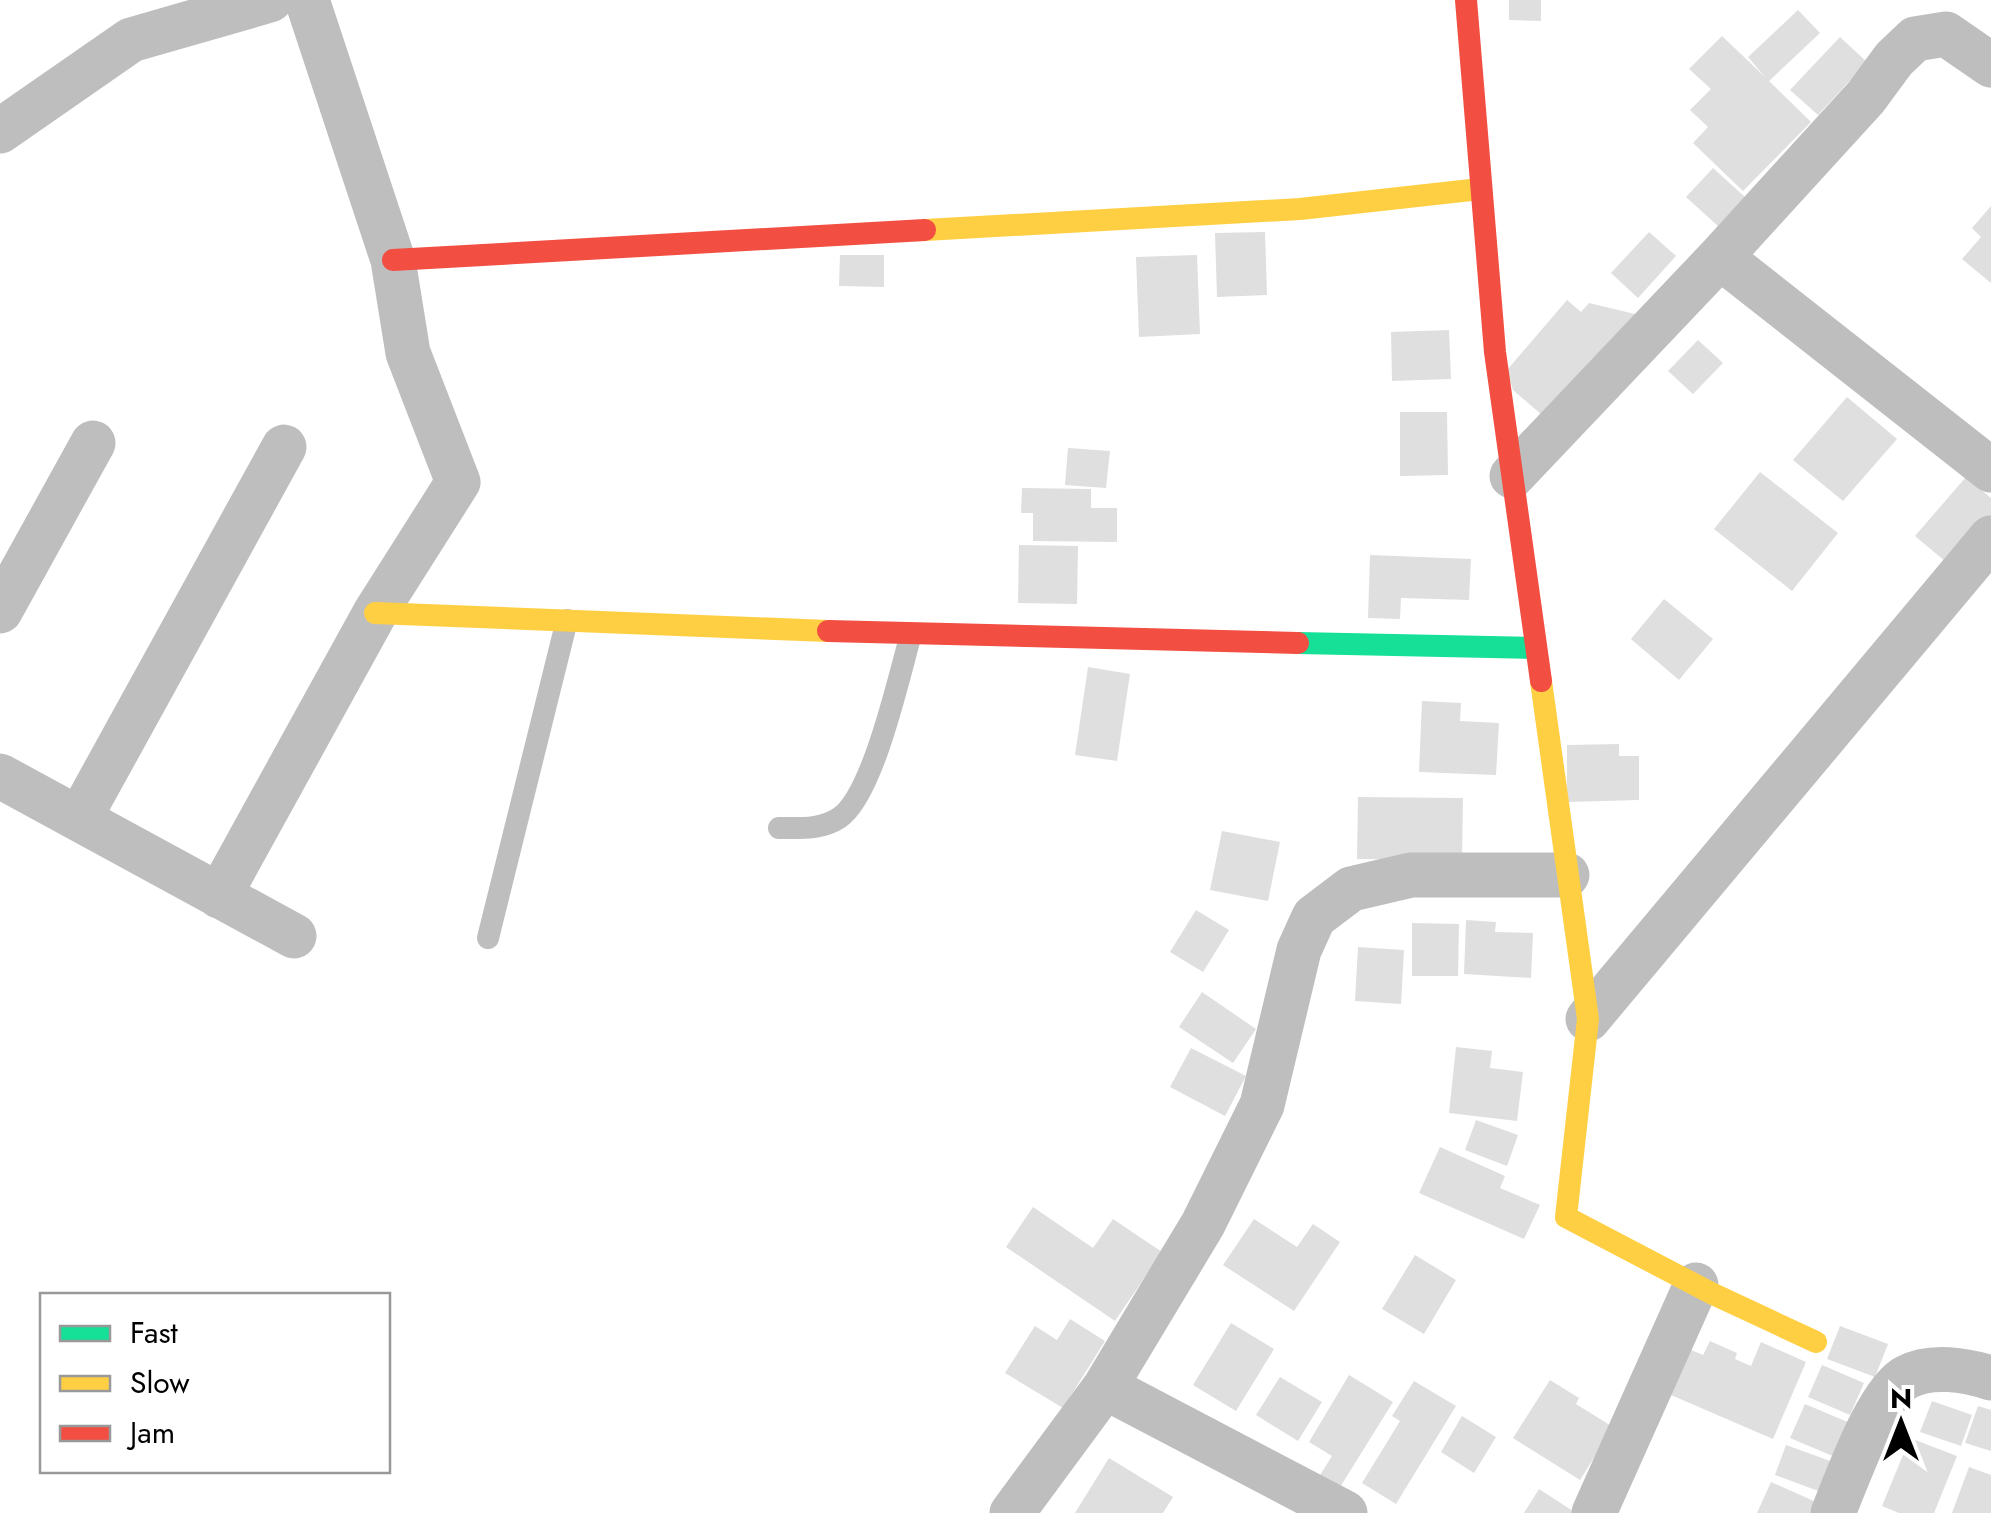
<svg xmlns="http://www.w3.org/2000/svg" width="1991" height="1513" viewBox="0 0 1991 1513" font-family="Jost,sans-serif">
<rect width="100%" height="100%" fill="#fff"/>
<!-- building -->
<path fill="#dfdfdf" d="M 1509,0 L 1541,0 L 1541,21 L 1509,20 Z
M 1798,10 L 1820,33 L 1769,81 L 1811,122 L 1743,191 L 1693,143 L 1708,127 L 1690,110 L 1711,89 L 1689,69 L 1722,36 L 1765,77 L 1748,57 Z
M 1840,37 L 1867,62 L 1818,115 L 1790,90 Z
M 1713,168 L 1745,197 L 1718,226 L 1686,197 Z
M 1991,206 L 1991,283 L 1962,259 L 1981,237 L 1972,228 Z
M 1265,232 L 1267,295 L 1217,297 L 1215,233 Z
M 1649,232 L 1676,256 L 1638,298 L 1611,273 Z
M 840,255 L 884,255 L 884,287 L 839,286 Z
M 1197,255 L 1200,334 L 1139,337 L 1136,257 Z
M 1567,300 L 1581,312 L 1589,303 L 1639,315 L 1549,421 L 1513,390 L 1507,370 Z
M 1449,330 L 1451,379 L 1392,381 L 1391,332 Z
M 1698,340 L 1723,363 L 1693,394 L 1668,371 Z
M 1847,397 L 1897,439 L 1843,501 L 1793,460 Z
M 1400,412 L 1447,412 L 1448,475 L 1400,476 Z
M 1068,448 L 1110,451 L 1106,488 L 1065,485 Z
M 1760,472 L 1838,533 L 1792,591 L 1714,529 Z
M 1966,477 L 1991,498 L 1991,522 L 1952,567 L 1915,536 Z
M 1022,488 L 1091,489 L 1091,508 L 1117,508 L 1117,542 L 1033,541 L 1033,513 L 1021,513 Z
M 1019,545 L 1078,546 L 1077,604 L 1018,603 Z
M 1370,555 L 1471,559 L 1469,600 L 1401,598 L 1400,619 L 1368,618 Z
M 1664,599 L 1713,639 L 1679,680 L 1631,639 Z
M 1088,667 L 1130,674 L 1117,761 L 1075,755 Z
M 1422,701 L 1461,703 L 1460,721 L 1499,723 L 1496,775 L 1419,772 Z
M 1619,744 L 1619,756 L 1639,756 L 1639,800 L 1567,802 L 1567,745 Z
M 1358,797 L 1463,798 L 1462,860 L 1357,859 Z
M 1222,831 L 1280,842 L 1268,901 L 1210,890 Z
M 1196,910 L 1229,930 L 1203,972 L 1170,952 Z
M 1466,920 L 1496,922 L 1495,932 L 1533,933 L 1531,978 L 1464,974 Z
M 1412,923 L 1459,924 L 1458,976 L 1412,976 Z
M 1358,947 L 1404,950 L 1401,1004 L 1355,1001 Z
M 1202,992 L 1256,1029 L 1233,1063 L 1179,1027 Z
M 1456,1047 L 1492,1051 L 1490,1068 L 1523,1072 L 1517,1121 L 1449,1113 Z
M 1191,1048 L 1246,1076 L 1225,1116 L 1170,1087 Z
M 1476,1120 L 1518,1135 L 1507,1166 L 1465,1150 Z
M 1440,1147 L 1505,1176 L 1500,1188 L 1540,1205 L 1524,1239 L 1419,1193 Z
M 1033,1207 L 1093,1248 L 1113,1219 L 1162,1252 L 1115,1321 L 1006,1247 Z
M 1254,1219 L 1297,1247 L 1313,1224 L 1340,1242 L 1294,1311 L 1223,1265 Z
M 1415,1255 L 1456,1280 L 1424,1334 L 1382,1309 Z
M 1070,1319 L 1105,1341 L 1063,1408 L 1005,1373 L 1035,1326 L 1057,1340 Z
M 1231,1323 L 1274,1349 L 1236,1411 L 1193,1385 Z
M 1840,1326 L 1888,1344 L 1875,1377 L 1827,1359 Z
M 1710,1341 L 1737,1353 L 1735,1359 L 1751,1366 L 1761,1342 L 1806,1362 L 1773,1439 L 1664,1392 L 1684,1347 L 1703,1355 Z
M 1822,1365 L 1864,1383 L 1850,1415 L 1808,1397 Z
M 1349,1375 L 1393,1402 L 1337,1492 L 1317,1480 L 1332,1456 L 1309,1442 Z
M 1280,1377 L 1322,1402 L 1298,1441 L 1256,1415 Z
M 1550,1380 L 1579,1398 L 1576,1404 L 1613,1427 L 1580,1480 L 1513,1438 Z
M 1414,1381 L 1456,1406 L 1396,1504 L 1362,1483 L 1400,1421 L 1392,1416 Z
M 1932,1401 L 1972,1415 L 1961,1446 L 1920,1432 Z
M 1805,1404 L 1850,1423 L 1835,1457 L 1790,1438 Z
M 1978,1406 L 1991,1410 L 1991,1451 L 1965,1443 Z
M 1462,1416 L 1496,1437 L 1474,1473 L 1441,1452 Z
M 1910,1438 L 1957,1456 L 1934,1513 L 1899,1513 L 1882,1506 Z
M 1786,1445 L 1833,1462 L 1821,1492 L 1775,1475 Z
M 1109,1458 L 1173,1497 L 1163,1513 L 1075,1513 Z
M 1969,1467 L 1991,1475 L 1991,1513 L 1952,1513 Z
M 1771,1482 L 1816,1502 L 1812,1513 L 1757,1513 Z
M 1539,1489 L 1576,1513 L 1524,1513 Z"/>
<g fill="none" stroke-linecap="round" stroke-linejoin="round">
<!-- lane -->
<path stroke="#bebebe" stroke-width="22" d="M 779,828 C 799,828 821,830 839,818 C 873,796 899,676 911,634
M 488,938 L 567,620"/>
<!-- street -->
<path stroke="#bebebe" stroke-width="45" d="M 0,131 L 131,40 L 270,0
M 1720,257 L 1991,470
M 1512,476 L 1720,257 L 1866,97 L 1894,59 L 1915,39 L 1946,34 L 1991,65
M 0,611 L 93,443
M 0,776 L 294,936
M 79,819 L 284,447
M 219,896 L 375,613 L 458,482 L 408,353 L 393,260 L 307,0
M 1588,1019 L 1991,538
M 1105,1387 L 1345,1513
M 1012,1513 L 1105,1387 L 1203,1224 L 1262,1105 L 1299,950 L 1314,917 L 1351,889 L 1411,875 L 1567,875
M 1594,1513 L 1696,1285
M 1833,1513 C 1846,1482 1878,1391 1907,1377 C 1931,1364 1966,1370 1991,1378"/>
<!-- fast -->
<path stroke="#16e098" stroke-width="22" d="M 1298,643 L 1536,648"/>
<!-- slow -->
<path stroke="#ffcf43" stroke-width="22" d="M 925,230 L 1300,209 L 1480,189
M 375,613 L 828,631
M 1541,681 L 1588,1019 L 1566,1217 L 1711,1293 L 1816,1342"/>
<!-- jam -->
<path stroke="#f24e42" stroke-width="22" d="M 1466,0 L 1495,352 L 1541,681
M 393,260 L 925,230
M 828,631 L 1298,643"/>
</g>
<!-- legend -->
<rect x="40" y="1293" width="350" height="180" fill="#ffffff" stroke="#999999" stroke-width="2.5"/>
<rect x="60" y="1326" width="50" height="15" fill="#16e098" stroke="#999999" stroke-width="2.5"/>
<text x="130" y="1343" font-size="30" fill="#000000">Fast</text>
<rect x="60" y="1376" width="50" height="15" fill="#ffcf43" stroke="#999999" stroke-width="2.5"/>
<text x="130" y="1393" font-size="30" fill="#000000">Slow</text>
<rect x="60" y="1426" width="50" height="15" fill="#f24e42" stroke="#999999" stroke-width="2.5"/>
<text x="130" y="1443" font-size="30" fill="#000000">Jam</text>
<!-- north arrow -->
<g transform="translate(1901 1423)" stroke="#ffffff" stroke-width="8" paint-order="stroke">
<path d="M0-8L18 38L0 25L-18 38Z" fill="#000000"/>
<text y="-15" font-size="28" font-weight="bold" text-anchor="middle" fill="#000000">N</text>
</g>
</svg>
